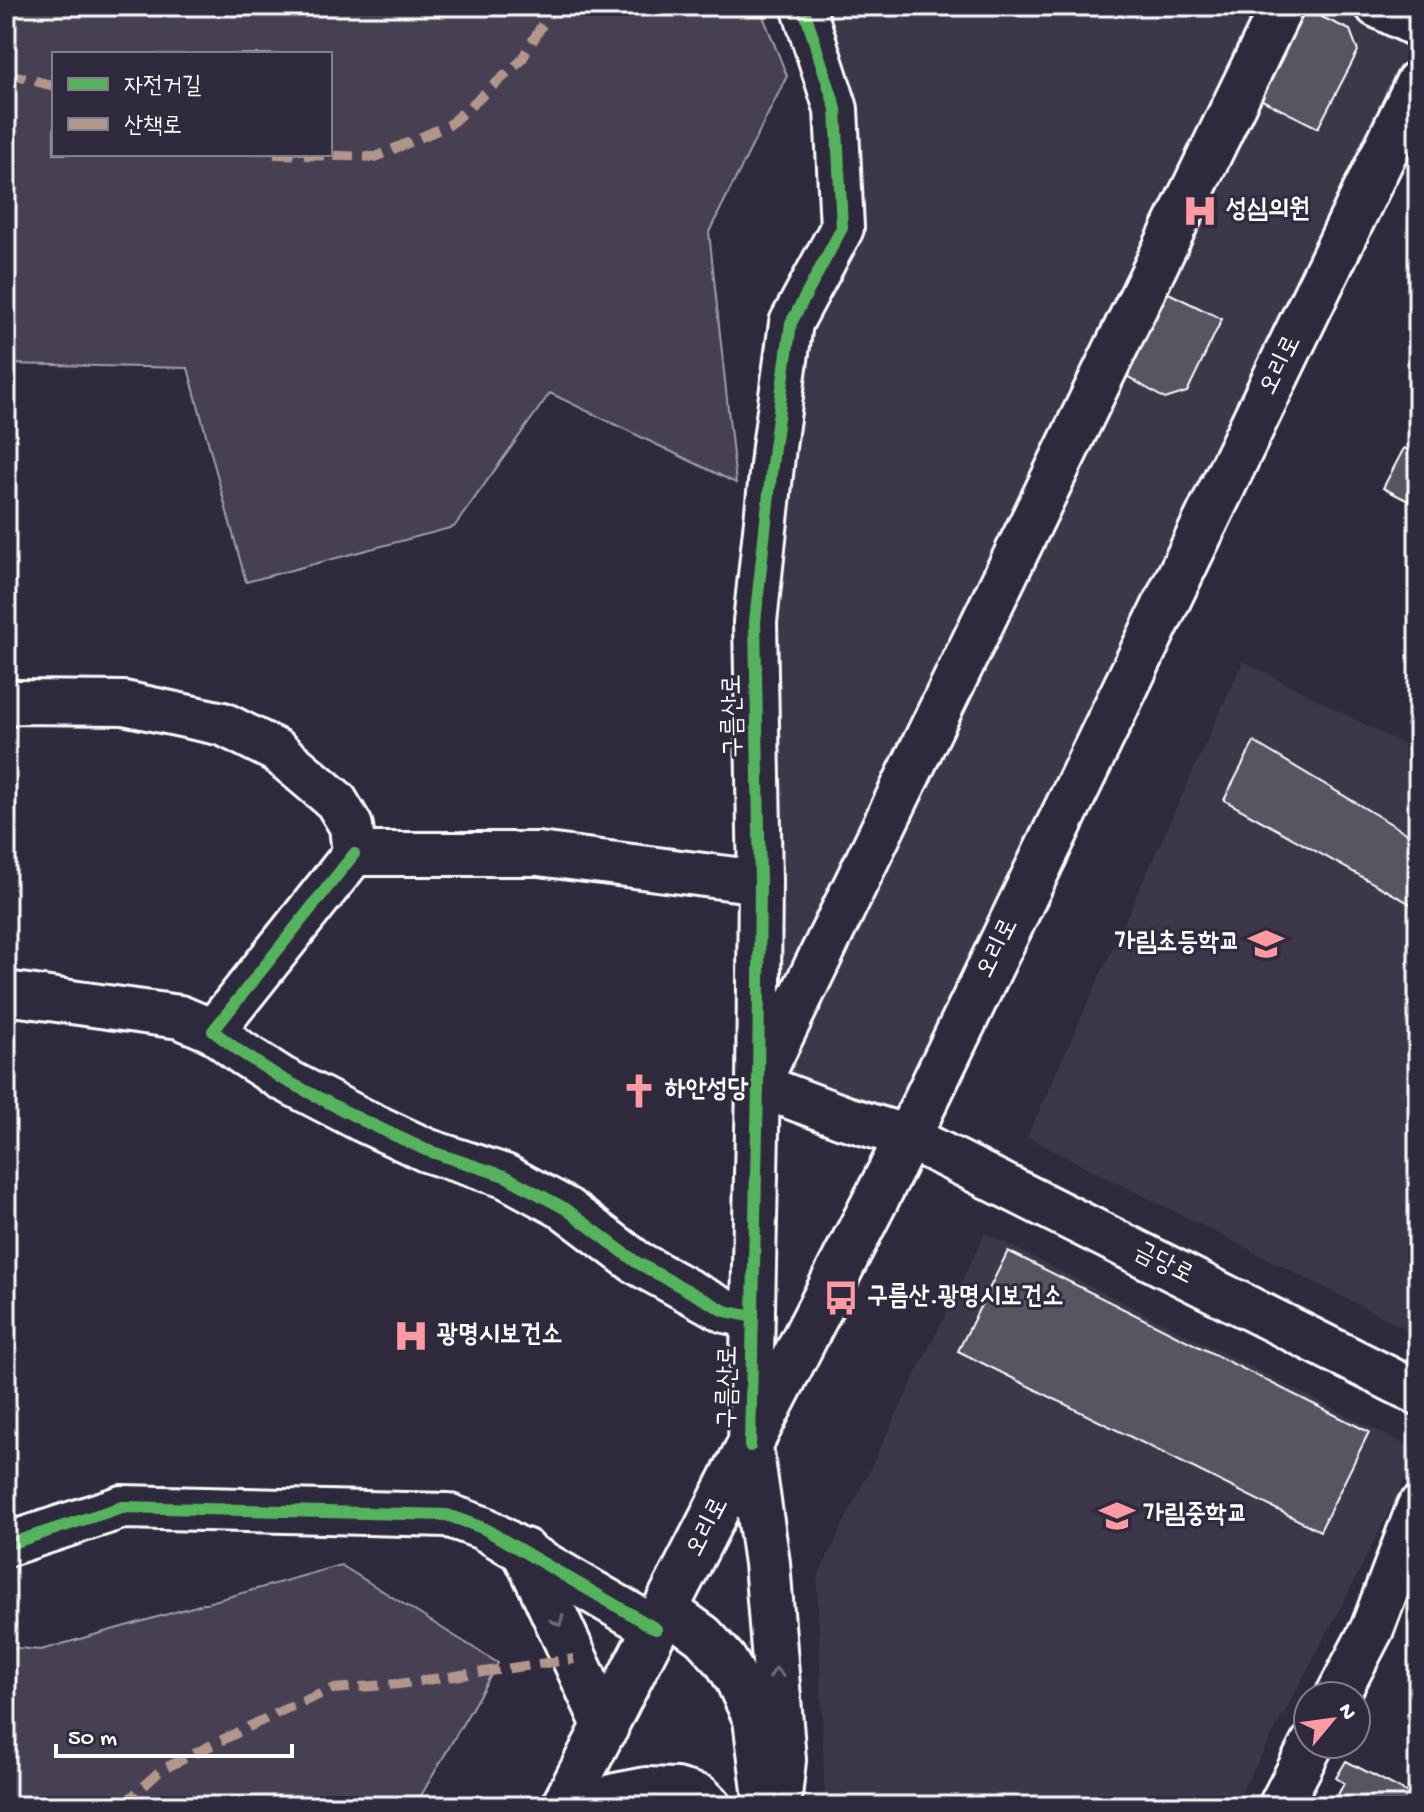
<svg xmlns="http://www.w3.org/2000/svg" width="1424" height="1812" viewBox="0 0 1424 1812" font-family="'Gochi Hand','Poor Story',sans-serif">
<rect width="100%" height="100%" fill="#2f2a3d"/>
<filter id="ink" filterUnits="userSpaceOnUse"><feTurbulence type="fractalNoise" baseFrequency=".0125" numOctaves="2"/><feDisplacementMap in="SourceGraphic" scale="16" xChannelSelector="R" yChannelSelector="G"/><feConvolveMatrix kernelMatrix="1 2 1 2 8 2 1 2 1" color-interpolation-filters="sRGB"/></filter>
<g filter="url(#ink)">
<!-- built -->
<path fill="#3c3749" d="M 803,6 L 1418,6 L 1418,83 L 908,1137 L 758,1085 L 774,447 L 842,228 Z
M 1243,661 L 1418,752 L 1418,1335 L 1027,1137 Z
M 985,1233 L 1418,1451 L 1418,1454 L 1339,1611 L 1234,1806 L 825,1806 L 817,1578 Z"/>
<!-- green -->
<path fill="#464152" stroke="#a2a0a8" stroke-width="2" fill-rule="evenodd" d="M 6,6 L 759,6 L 787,76 L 709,232 L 736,483 L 550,393 L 454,527 L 246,582 L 188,368 L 6,364 ZM 54,54 L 330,54 L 330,154 L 54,154 Z
M 341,1565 L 498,1663 L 415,1806 L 6,1806 L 6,1647 L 41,1650 Z"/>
<!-- building -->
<path fill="#595564" stroke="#fff" stroke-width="2" d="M 1311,12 L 1350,30 L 1358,51 L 1318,128 L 1250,94 L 1289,17 Z
M 1156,287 L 1222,319 L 1187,392 L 1165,399 L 1127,376 L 1121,359 Z
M 1404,448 L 1418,455 L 1418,506 L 1383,488 Z
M 1254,742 L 1418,840 L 1418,908 L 1224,800 Z
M 1008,1251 L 1369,1432 L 1320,1531 L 958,1351 Z
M 1346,1761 L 1418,1798 L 1418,1806 L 1332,1806 L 1344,1783 L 1336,1778 Z"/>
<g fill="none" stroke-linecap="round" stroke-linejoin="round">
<!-- minor casing -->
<g stroke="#fff" stroke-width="48">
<path id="minor" d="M 1282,6 L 758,1085 L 843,1117 L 908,1137 L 1418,1393
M 1377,6 L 1418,26
M 6,705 L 16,702 L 124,703 L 223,724 L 277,751 L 336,801 L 351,826 L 354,854 L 538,854 L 760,882
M 354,854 L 213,1031 L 242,1053 L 281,1078 L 362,1120 L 426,1150 L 505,1176 L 566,1209 L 636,1262 L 725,1311 L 753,1317
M 6,993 L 180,1017 L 213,1031
M 750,1446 L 758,1085 L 760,882 L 755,622 L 774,447 L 791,323 L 842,228 L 836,109 L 803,6
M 6,1545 L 122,1507 L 447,1515 L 483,1528 L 656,1629
M 667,1610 L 703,1636 L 725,1660 L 737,1680 L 755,1719 L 766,1806
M 1337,1696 L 1372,1629 L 1418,1508
M 594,1806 L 615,1795 L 646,1789 L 676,1790 L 701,1797 L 710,1806
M 1280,1806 L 1312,1744"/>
</g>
<!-- major casing -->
<g stroke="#fff" stroke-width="50">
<path id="major" d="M 750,1446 L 767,1563 L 783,1760 L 778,1806
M 524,1551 L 541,1585 L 606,1727
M 564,1806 L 908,1137 L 1418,83"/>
</g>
<!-- minor -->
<use href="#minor" stroke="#2f2a3d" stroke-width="42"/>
<!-- major -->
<use href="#major" stroke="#2f2a3d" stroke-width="44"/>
<!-- quiet -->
<path stroke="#b2968c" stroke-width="10" stroke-dasharray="20 10" stroke-linecap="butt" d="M 6,73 L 54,86
M 274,154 L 375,157 L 449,125 L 521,61 L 553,6
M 122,1806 L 161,1770 L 281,1711 L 332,1689 L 399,1684 L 574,1659"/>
<!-- cycleway casing -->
<g stroke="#2f2a3d" stroke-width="17">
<path id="cycleway" d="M 354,854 L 213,1031 L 242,1053 L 281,1078 L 362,1120 L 426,1150 L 505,1176 L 566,1209 L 636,1262 L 725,1311 L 753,1317
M 750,1446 L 758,1085 L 760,882 L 755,622 L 774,447 L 791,323 L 842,228 L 836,109 L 803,6
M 6,1545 L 122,1507 L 447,1515 L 483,1528 L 656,1629"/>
</g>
<!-- cycleway -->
<use href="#cycleway" stroke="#56b35d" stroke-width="12"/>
</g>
<!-- one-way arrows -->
<defs><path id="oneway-chevron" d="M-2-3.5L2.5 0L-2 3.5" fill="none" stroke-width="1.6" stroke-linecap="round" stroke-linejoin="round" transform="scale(2)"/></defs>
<g stroke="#6d6a77">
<use href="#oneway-chevron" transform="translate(558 1621) rotate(66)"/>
<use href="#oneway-chevron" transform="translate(776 1673) rotate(-95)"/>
</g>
</g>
<!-- icons -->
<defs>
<g id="hospital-bare" transform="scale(2.76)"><path d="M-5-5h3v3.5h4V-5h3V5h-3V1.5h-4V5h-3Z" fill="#ff9aa2" stroke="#2f2a3d" stroke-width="2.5" paint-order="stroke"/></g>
<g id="school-bare" transform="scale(2.76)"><path d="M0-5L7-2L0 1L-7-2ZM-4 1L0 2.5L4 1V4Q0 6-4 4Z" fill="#ff9aa2" stroke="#2f2a3d" stroke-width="2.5" paint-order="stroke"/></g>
<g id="church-bare" transform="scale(2.76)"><path d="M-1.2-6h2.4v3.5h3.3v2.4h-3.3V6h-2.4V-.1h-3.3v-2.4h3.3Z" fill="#ff9aa2" stroke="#2f2a3d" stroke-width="2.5" paint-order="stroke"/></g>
<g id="bus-bare" transform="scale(2.76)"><path d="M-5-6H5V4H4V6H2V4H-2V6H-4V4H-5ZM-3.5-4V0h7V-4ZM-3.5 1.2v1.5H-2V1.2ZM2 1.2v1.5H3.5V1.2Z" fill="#ff9aa2" stroke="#2f2a3d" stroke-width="2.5" paint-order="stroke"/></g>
</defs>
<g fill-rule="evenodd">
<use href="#hospital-bare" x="1200" y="211"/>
<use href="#school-bare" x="1266" y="944"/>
<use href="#church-bare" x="639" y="1091"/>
<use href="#bus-bare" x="841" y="1298"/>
<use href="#hospital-bare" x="411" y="1336"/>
<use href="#school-bare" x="1117" y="1516"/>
</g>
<g text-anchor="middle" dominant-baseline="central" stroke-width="6" stroke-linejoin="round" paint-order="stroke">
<!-- poi labels -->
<g font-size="26" font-weight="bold" fill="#fff" stroke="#2f2a3d" text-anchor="start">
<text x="1226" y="211">성심의원</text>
<text x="1240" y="944" text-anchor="end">가림초등학교</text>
<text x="665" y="1091">하안성당</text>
<text x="867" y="1298">구름산.광명시보건소</text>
<text x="437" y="1336">광명시보건소</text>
<text x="1143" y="1516">가림중학교</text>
</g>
<!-- street labels -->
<g font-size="26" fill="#fff" stroke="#2f2a3d">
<text transform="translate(1282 366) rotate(-64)">오리로</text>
<text transform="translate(735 716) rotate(-91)">구름산로</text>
<text transform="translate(999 949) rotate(-64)">오리로</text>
<text transform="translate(1163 1265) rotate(27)">금당로</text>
<text transform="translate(730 1387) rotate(-89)">구름산로</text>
<text transform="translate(709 1528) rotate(-63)">오리로</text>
</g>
</g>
<!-- margin -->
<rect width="1424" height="1812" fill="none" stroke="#2f2a3d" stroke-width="32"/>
<rect x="16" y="16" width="1392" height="1780" fill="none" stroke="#fff" stroke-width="3" filter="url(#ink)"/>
<!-- legend -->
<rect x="52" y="52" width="280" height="104" fill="#2f2a3d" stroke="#827f8b" stroke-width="2"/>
<rect x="68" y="78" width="40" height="12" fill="#56b35d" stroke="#827f8b" stroke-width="2"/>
<text x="124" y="92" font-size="24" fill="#ffffff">자전거길</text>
<rect x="68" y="118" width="40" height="12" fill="#b2968c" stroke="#827f8b" stroke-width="2"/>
<text x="124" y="132" font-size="24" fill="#ffffff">산책로</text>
<!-- north arrow -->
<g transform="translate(1332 1720) rotate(61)"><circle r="38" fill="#2f2a3d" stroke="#827f8b" stroke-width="2"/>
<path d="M0-6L14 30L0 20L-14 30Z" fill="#ff9aa2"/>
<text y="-12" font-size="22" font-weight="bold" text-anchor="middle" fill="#ffffff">N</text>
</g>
<!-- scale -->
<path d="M56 1744v12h236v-12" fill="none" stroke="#ffffff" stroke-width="4"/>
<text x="68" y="1744" font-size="24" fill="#ffffff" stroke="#2f2a3d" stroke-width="6" paint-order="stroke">50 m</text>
</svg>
